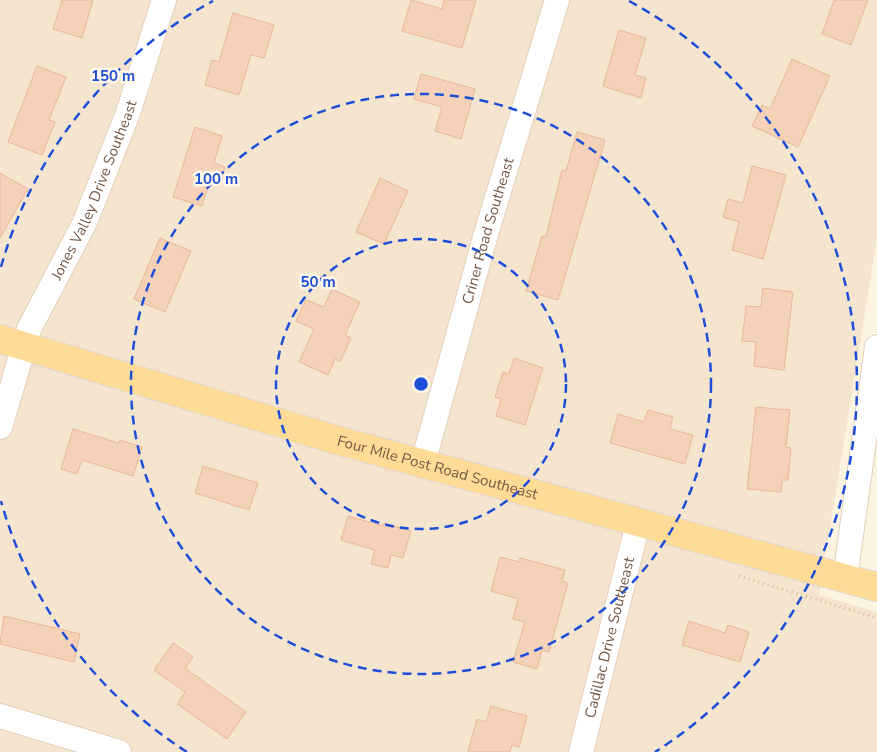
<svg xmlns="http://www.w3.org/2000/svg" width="877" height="752" viewBox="0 0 877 752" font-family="'Nunito Sans',sans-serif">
<rect width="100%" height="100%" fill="#fdf3e1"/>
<!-- residential -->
<path fill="#f5e5cf" d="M 0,0 L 877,0 L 877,239 L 819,595 L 877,612 L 877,752 L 0,752 Z"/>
<!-- building -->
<path fill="#f4d1b7" stroke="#e8b896" d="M 62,0 L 93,0 L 82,38 L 53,29 Z
M 411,0 L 442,9 L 444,0 L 476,0 L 462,48 L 402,31 Z
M 834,0 L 868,0 L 851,45 L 822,34 Z
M 233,13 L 274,25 L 264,58 L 251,55 L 239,95 L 205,85 L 212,60 L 219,62 Z
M 619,30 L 646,38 L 635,75 L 646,78 L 641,98 L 603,86 Z
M 792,59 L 830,76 L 798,147 L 752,126 L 762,105 L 770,109 Z
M 37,66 L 66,77 L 49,120 L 55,122 L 42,155 L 8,142 Z
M 421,74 L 475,89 L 461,139 L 435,131 L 442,107 L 414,99 Z
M 195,127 L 222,136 L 214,163 L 225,167 L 220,185 L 210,181 L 202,206 L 173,197 Z
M 577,132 L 605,140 L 558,300 L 526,291 L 542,236 L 546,237 L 562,170 L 566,171 Z
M 752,166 L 786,175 L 763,259 L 732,250 L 739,222 L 723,217 L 728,199 L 743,203 Z
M 0,173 L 28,189 L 0,238 Z
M 380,178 L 408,191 L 384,244 L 356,232 Z
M 160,238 L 191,251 L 165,312 L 134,299 Z
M 763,288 L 793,292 L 784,370 L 754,366 L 756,342 L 742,341 L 746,306 L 761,307 Z
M 332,289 L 360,302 L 345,335 L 351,338 L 340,362 L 335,359 L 328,375 L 299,362 L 314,329 L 296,321 L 306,300 L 324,307 Z
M 514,358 L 543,368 L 525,425 L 496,416 L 501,399 L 495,397 L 503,372 L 509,374 Z
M 756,407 L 790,410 L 786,447 L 791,448 L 788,480 L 782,480 L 781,492 L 747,489 Z
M 648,410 L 673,417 L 670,429 L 693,435 L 685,464 L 610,443 L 618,414 L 644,422 Z
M 73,429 L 119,443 L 120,440 L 142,447 L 133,476 L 82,460 L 77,474 L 61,469 Z
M 203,466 L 258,483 L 249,510 L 195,493 Z
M 348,516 L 383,526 L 384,523 L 411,531 L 403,558 L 391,555 L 388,568 L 371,564 L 375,550 L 341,540 Z
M 500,557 L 519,562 L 520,558 L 565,570 L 562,581 L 568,583 L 549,652 L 542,650 L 537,669 L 513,662 L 525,622 L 513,619 L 518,599 L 491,591 Z
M 4,616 L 80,634 L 74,662 L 0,644 Z
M 689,621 L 725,633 L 728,625 L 749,632 L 740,662 L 682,645 Z
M 173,643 L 193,657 L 185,668 L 246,712 L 227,739 L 177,704 L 185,692 L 154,670 Z
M 491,706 L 527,716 L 519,747 L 512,745 L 510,752 L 468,752 L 477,719 L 486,722 Z"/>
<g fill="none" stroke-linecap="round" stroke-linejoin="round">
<!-- minor casing -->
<g stroke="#e2cfbc" stroke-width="26">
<g id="minor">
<path id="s1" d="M 0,427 L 29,329 L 85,222 L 128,113 L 164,0"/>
<path id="s2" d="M 423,463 L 486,234 L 557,0"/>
<path d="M 845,578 L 877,347"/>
<path d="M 0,716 L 119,752"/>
<path id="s3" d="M 581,752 L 638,523"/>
</g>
</g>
<!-- major casing -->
<g stroke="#ded7d3" stroke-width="30">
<g id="major">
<path id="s4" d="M 0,339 L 340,441 L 877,587"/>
</g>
</g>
<!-- path -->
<path stroke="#d9b49a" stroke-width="3" stroke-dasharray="1 4" stroke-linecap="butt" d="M 739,576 L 877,618"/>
<!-- minor -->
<use href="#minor" stroke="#fff" stroke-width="24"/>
<!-- major -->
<use href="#major" stroke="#ffdb96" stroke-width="28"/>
</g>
<!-- distance rings -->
<g fill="none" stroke="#1d4ed8" stroke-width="2.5" stroke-dasharray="9 6">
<circle cx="421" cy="384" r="145"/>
<circle cx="421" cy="384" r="290"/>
<path d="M187 752A436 436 0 0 1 1 501M1 267A436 436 0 0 1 213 1M629 1A436 436 0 0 1 655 752"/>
</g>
<g text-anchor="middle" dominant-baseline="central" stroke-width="5" stroke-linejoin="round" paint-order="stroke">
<!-- street labels -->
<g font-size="15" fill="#765946" stroke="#fff7e8">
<text stroke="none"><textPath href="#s1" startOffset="256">Jones Valley Drive Southeast</textPath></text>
<text stroke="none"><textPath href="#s2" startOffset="241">Criner Road Southeast</textPath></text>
<text stroke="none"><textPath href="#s4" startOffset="456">Four Mile Post Road Southeast</textPath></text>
<text stroke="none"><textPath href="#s3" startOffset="118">Cadillac Drive Southeast</textPath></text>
</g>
</g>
<circle cx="421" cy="384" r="8" fill="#1d4ed8" stroke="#fff7e8" stroke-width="2.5"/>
<g font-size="15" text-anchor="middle" font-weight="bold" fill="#1d4ed8" stroke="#fff7e8" stroke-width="5" stroke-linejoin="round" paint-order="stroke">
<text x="113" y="81">150 m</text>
<text x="216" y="184">100 m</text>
<text x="318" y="287">50 m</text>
</g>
</svg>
